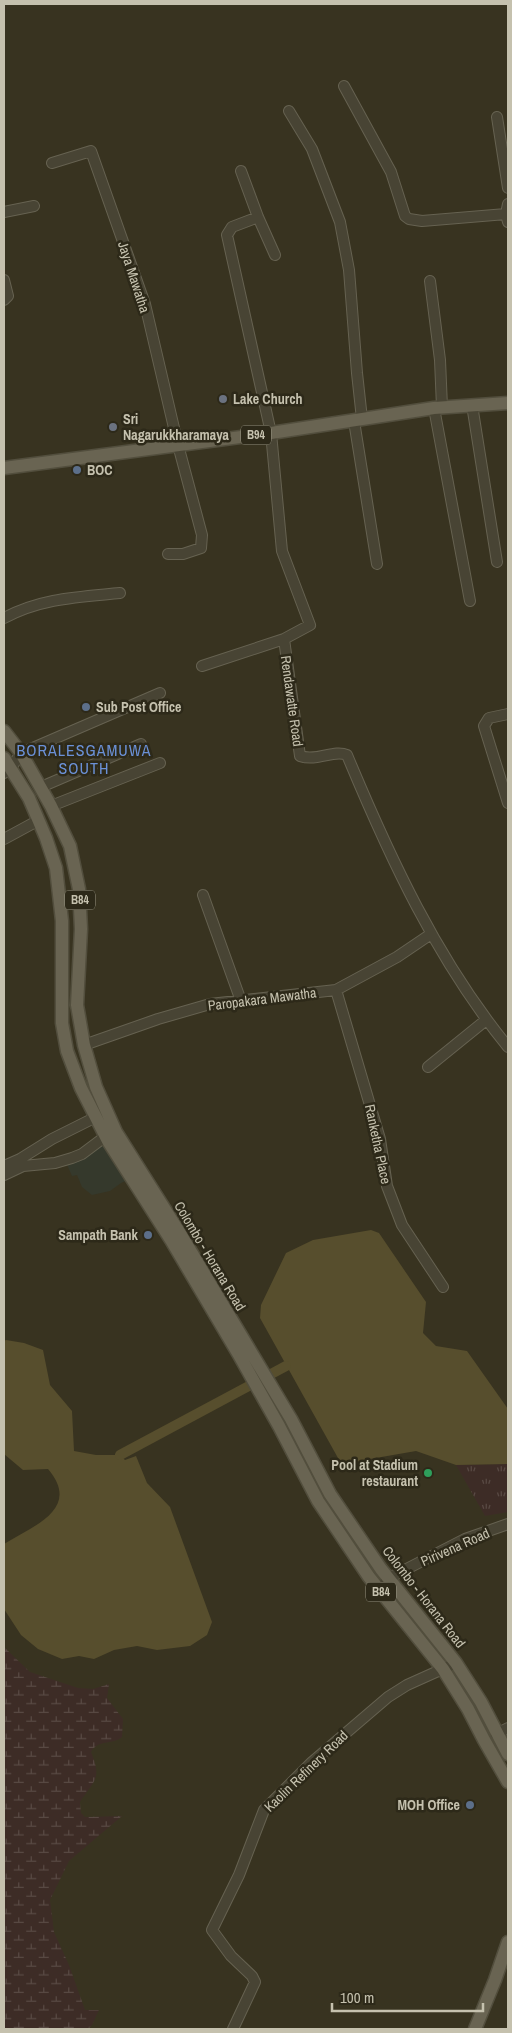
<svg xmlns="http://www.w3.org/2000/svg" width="512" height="2033" viewBox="0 0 512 2033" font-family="'Archivo Narrow',sans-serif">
<defs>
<pattern id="wetland-marsh" width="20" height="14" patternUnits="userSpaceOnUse" patternTransform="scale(1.25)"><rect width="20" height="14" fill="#3d2c26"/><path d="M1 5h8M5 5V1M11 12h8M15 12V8" fill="none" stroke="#584943"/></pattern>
<pattern id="park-tufts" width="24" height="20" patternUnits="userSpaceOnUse" patternTransform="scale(1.25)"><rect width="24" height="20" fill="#3d2c26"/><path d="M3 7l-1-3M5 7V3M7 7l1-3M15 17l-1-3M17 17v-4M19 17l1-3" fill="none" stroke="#584943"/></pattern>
</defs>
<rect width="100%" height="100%" fill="#383320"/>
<!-- medical -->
<path fill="#35392c" d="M 113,1136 L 141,1174 L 121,1183 L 110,1191 L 92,1195 L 82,1187 L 77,1175 L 72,1176 L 65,1160 Z"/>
<!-- wetland -->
<path fill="url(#wetland-marsh)" d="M 4,1647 L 30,1672 L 78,1688 L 93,1689 L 109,1684 L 107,1698 L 123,1719 L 122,1737 C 113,1745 98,1739 91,1752 C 102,1779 95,1779 80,1802 L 81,1813 L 85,1817 L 122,1816 L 69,1861 L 50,1900 L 54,1932 L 69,1965 L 85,2010 L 99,2010 L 92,2025 L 88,2029 L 4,2029 Z"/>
<!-- park -->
<path fill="url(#park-tufts)" d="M 508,1464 L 508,1512 L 485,1516 L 456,1465 Z"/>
<!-- water -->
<path fill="#574e2d" d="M 371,1230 L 379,1233 L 426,1302 L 423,1333 L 436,1346 L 467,1351 L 508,1409 L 508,1464 L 456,1465 L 416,1451 L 370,1459 L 343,1467 L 260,1318 L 261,1305 L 286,1253 L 313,1240 Z
M 6,1340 L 24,1343 L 43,1350 L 50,1385 L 72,1411 L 74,1451 L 96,1455 L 120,1455 L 125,1460 L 136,1456 L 147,1483 L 170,1507 L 212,1622 L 207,1635 L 190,1646 L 157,1650 L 137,1646 L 114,1650 L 94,1659 L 79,1656 L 62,1659 L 38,1649 L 21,1635 L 4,1609 L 4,1544 C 33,1526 82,1509 48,1469 L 23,1470 L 4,1454 L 4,1341 Z"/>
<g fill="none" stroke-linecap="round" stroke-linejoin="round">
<!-- canal -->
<path stroke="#574e2d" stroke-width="10" d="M 120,1455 L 286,1366"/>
<!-- minor casing -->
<g stroke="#666251" stroke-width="12">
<path id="minor" d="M 344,86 L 391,172 L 405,216 L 409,219 L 422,221 L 506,214
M 289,111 L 312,149 L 340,222 L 349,270 L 357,373 L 362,419
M 497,117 L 508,188
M 52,163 L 91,151 L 145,304 L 178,445 L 202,535 L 201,548 L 183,554 L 168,554
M 241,171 L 258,217 L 275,255
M 508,204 L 506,214 L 508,222
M 4,212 L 34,206
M 258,217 L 232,227 L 227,235 L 271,433 L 282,551 L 310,625 L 284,639 L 300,756 C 317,762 334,749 347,755 C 390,858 437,960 508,1047
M 4,280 L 8,296 L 4,300
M 430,281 L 440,360 L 442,407
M 472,405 L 497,562
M 434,408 L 470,601
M 354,421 L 377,564
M 4,618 C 41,598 79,597 120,593
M 202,666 L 284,639
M 508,714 L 489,718 L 484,726 L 508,803
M 4,773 L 11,768 L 21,753 L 160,693
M 41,787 L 141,744
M 51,806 L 160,763
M 4,839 L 39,820
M 203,895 L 241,1001
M 336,990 L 380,1139 L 387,1186 L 402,1225 L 443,1287
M 84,1045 L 158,1019 L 210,1004 L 336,990 L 397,957 L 431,934
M 428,1067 L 486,1020
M 4,1166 L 20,1159 L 52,1139 L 96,1117
M 4,1175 L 23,1166 L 55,1163 L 72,1158 L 82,1154 L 106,1136
M 384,1584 L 389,1578 L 465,1539 L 508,1524
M 496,1734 L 508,1728
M 233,2029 L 255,1982 L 252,1976 L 231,1956 L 212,1930 L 239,1875 L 264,1810 L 312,1762 L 388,1697 L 407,1685 L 456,1663"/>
</g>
<!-- major casing -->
<g stroke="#524e3d" stroke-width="15">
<path id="major" d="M 4,468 L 271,433 L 434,408 L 508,403
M 4,731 L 21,753 L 51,806 L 70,846 L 79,889 L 81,929 L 77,1005 L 84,1045 L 96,1087 L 116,1132 L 181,1235 L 291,1419 L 330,1494 L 381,1569 L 456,1663 L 481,1702 L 508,1754
M 4,758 L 29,798 L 46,838 L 56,868 L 62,921 L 62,1023 L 67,1051 L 81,1088 L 108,1141 L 171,1240 L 239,1355 L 279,1426 L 318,1501 L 369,1577 L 443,1669 L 468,1709 L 484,1740 L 508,1782
M 475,2029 L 495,1980 L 508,1942"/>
</g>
<!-- minor -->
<use href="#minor" stroke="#484434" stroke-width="10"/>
<!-- major -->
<use href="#major" stroke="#696452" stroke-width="12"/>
</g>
<!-- markers -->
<g fill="#6b7280" stroke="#2d2919" stroke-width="2">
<circle cx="223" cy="399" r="5"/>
<circle cx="113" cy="427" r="5"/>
</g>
<g fill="#5c6f8a" stroke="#2d2919" stroke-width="2">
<circle cx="77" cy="470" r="5"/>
<circle cx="86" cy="707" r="5"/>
<circle cx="148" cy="1235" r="5"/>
<circle cx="470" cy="1805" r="5"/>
</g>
<circle fill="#2e9e5b" stroke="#2d2919" stroke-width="2" cx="428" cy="1473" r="5"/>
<g text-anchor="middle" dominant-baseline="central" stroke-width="5" stroke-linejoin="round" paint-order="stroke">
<!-- shield labels -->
<g fill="#2d2919" stroke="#979381" stroke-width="1">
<rect x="241" y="425.5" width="30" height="19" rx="4"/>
<rect x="65" y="890.5" width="30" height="19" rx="4"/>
<rect x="366" y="1582.5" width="30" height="19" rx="4"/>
</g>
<g font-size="12" font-weight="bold" fill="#c5c1ae">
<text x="256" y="435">B94</text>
<text x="80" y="900">B84</text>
<text x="381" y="1592">B84</text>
</g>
<!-- street labels -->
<g font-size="14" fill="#c5c1ae" stroke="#2d2919">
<text transform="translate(134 277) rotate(72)">Jaya Mawatha</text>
<text transform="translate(292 701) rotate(82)">Rendawatte Road</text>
<text transform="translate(262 999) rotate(-7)">Paropakara Mawatha</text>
<text transform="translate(378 1144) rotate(78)">Ranketha Place</text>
<text transform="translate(210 1256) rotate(59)">Colombo - Horana Road</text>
<text transform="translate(455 1547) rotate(-24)">Pirivena Road</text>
<text transform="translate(424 1597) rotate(52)">Colombo - Horana Road</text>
<text transform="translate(306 1771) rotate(-44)">Kaolin Refinery Road</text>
</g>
<!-- poi labels -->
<g font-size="14" font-weight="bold" fill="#c5c1ae" stroke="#2d2919" text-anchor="start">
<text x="233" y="399">Lake Church</text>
<text x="123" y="419">Sri<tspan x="123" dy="16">Nagarukkharamaya</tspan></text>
<text x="87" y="470">BOC</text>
<text x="96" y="707">Sub Post Office</text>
<text x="138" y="1235" text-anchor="end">Sampath Bank</text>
<text x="418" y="1465" text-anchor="end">Pool at Stadium<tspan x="418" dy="16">restaurant</tspan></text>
<text x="460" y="1805" text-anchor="end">MOH Office</text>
</g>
<!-- quarter labels -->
<g font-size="16" letter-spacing="1" fill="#6b91d7" stroke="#2d2919">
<text x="84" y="750">BORALESGAMUWA<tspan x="84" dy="18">SOUTH</tspan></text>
</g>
</g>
<!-- border -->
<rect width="512" height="2033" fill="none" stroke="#c5c1ae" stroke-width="10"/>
<!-- scale -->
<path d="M332 2003v8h151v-8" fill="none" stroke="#c5c1ae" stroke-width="2.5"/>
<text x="340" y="2003" font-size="15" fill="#c5c1ae" stroke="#2d2919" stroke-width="4" paint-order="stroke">100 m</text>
</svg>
